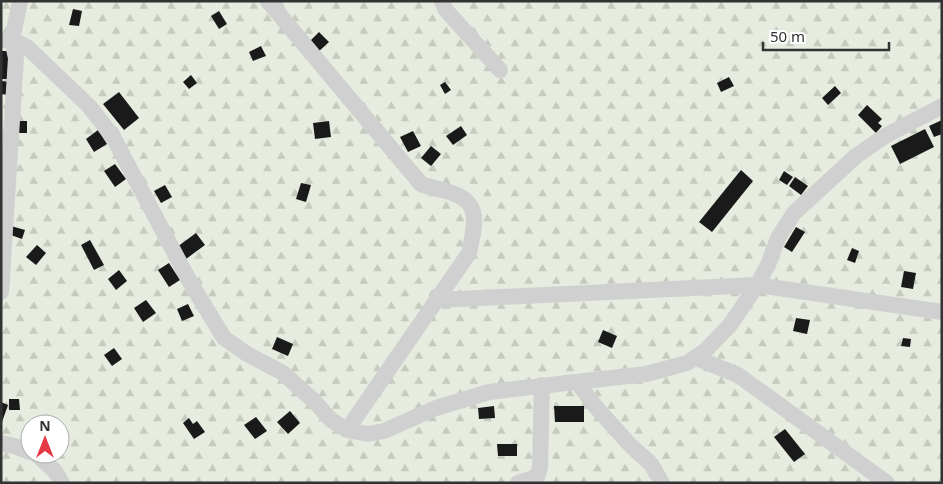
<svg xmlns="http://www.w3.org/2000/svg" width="943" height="484" viewBox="0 0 943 484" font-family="'Noto Sans',sans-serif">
<defs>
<pattern id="forest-firs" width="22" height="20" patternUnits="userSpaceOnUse" patternTransform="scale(1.25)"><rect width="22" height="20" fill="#e6ecdf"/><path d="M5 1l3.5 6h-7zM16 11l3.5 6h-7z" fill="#c6cbc0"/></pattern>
</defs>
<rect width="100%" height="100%" fill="#fff"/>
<!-- forest -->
<path fill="url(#forest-firs)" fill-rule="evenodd" d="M 1,1 L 942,1 L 942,483 L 1,483 ZM 30,424 L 60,424 L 60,454 L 30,454 Z"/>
<!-- building -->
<path fill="#1a1a1a" d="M 73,9 L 82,11 L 79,26 L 69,25 Z
M 219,11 L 227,24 L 219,29 L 211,16 Z
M 319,32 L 329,42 L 316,54 L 307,44 Z
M 261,46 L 266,56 L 253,61 L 249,52 Z
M 1,51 L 12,51 L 12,79 L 1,79 Z
M 191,75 L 197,83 L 189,89 L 183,82 Z
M 729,77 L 734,86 L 721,92 L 717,83 Z
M 1,81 L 10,82 L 8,95 L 1,94 Z
M 445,82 L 451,90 L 445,94 L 440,85 Z
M 835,86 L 841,93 L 828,105 L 822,98 Z
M 119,92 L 139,118 L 124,130 L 103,104 Z
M 867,105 L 882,119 L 878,123 L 882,126 L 876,133 L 858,115 Z
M 942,120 L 942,134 L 934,137 L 929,126 Z
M 18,121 L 27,121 L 27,133 L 17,133 Z
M 329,121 L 331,137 L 315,139 L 313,123 Z
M 461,126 L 467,135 L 453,145 L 446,136 Z
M 925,129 L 934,147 L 900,164 L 891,146 Z
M 98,130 L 107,144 L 94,152 L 86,139 Z
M 413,131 L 421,146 L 408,152 L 400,137 Z
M 431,146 L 441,154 L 431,166 L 421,158 Z
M 115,164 L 126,179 L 115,187 L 104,171 Z
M 741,170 L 753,181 L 712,232 L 699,222 Z
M 784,171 L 793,177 L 787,185 L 779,180 Z
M 795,177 L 808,186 L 801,195 L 789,186 Z
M 301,183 L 311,185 L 306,202 L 296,199 Z
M 165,185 L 172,197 L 161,203 L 154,191 Z
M 11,226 L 25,230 L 22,239 L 8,234 Z
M 796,227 L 805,232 L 792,252 L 784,247 Z
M 196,233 L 205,245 L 186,259 L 177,247 Z
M 90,240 L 104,265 L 94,270 L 81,245 Z
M 37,245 L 46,253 L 36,265 L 26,257 Z
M 852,248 L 859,251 L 855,263 L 847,260 Z
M 169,263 L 180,280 L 169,287 L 158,270 Z
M 119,270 L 127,281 L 116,290 L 108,279 Z
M 904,271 L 916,273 L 913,289 L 901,287 Z
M 146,300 L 156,313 L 143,322 L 134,308 Z
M 188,304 L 194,316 L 182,321 L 177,309 Z
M 796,318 L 810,320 L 807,334 L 793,331 Z
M 603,330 L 617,336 L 612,348 L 598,342 Z
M 277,337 L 293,344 L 288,356 L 272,349 Z
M 903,338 L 911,339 L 910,347 L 901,346 Z
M 114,348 L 122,359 L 112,366 L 104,355 Z
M 9,399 L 19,399 L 20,410 L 9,410 Z
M 1,402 L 8,405 L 2,422 L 1,422 Z
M 494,406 L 495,418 L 479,419 L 478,408 Z
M 554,406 L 584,406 L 584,422 L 555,422 Z
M 290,411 L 300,423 L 288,434 L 277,422 Z
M 256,417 L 267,431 L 255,439 L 244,425 Z
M 189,418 L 193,424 L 197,421 L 205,432 L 194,439 L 183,423 Z
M 785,429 L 805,454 L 794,462 L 774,437 Z
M 497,444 L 517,444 L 517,456 L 498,456 Z"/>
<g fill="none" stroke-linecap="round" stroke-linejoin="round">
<!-- street -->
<path stroke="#d0d0d0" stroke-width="16" d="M 268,1 L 421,184 C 431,188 442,189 452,193 C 483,203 474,228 469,253 L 347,430
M 442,1 L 445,9 L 500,70
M 1,40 L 12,40 L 27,47 L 89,106 L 113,137 L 190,282 L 224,338 L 247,354 L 283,373 L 315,402 L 331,420 L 347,430 L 368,434 L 384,431 L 436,408 L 489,392 L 646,374 L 687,363 L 706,350 L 730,325 L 757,285 L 768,265 L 778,238 L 794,213 L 856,156 L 885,136 L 942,106
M 1,292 L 16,58 L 12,40 L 20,1
M 437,300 L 757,285 L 942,312
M 696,358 L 738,375 L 887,483
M 577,382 L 595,406 L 631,446 L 651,464 L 662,483
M 1,443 L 14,446 L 30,452
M 36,454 L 55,471 L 62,483
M 518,483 L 537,477 L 540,467 L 542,385"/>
</g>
<!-- border -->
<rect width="943" height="484" fill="none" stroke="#333333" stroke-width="5"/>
<!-- north arrow -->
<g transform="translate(45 439)"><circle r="24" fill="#ffffff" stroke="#adadad"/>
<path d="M0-4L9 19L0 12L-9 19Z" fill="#e63946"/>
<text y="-8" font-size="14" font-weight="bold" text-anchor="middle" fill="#333333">N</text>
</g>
<!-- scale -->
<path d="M763 42v8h126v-8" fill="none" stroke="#333333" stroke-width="2.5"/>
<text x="770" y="42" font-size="15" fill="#333333" stroke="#ffffff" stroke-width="4" paint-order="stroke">50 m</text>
</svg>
